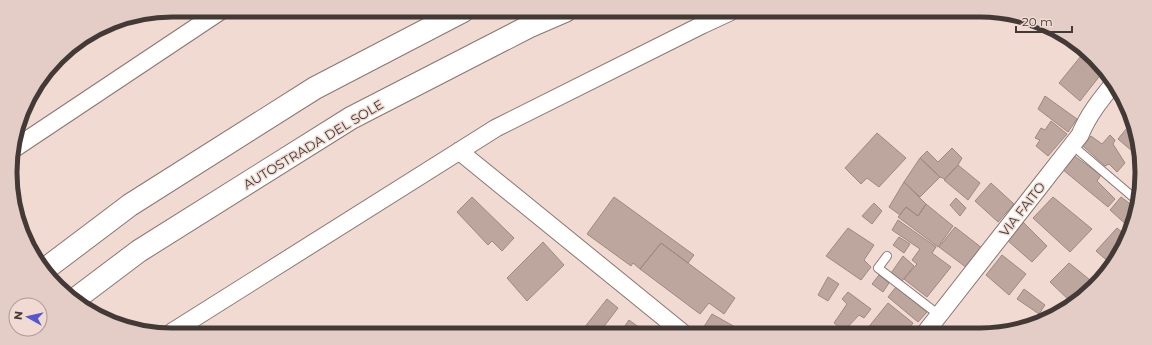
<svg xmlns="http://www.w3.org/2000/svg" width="1152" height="345" viewBox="0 0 1152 345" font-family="Montserrat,sans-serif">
<rect width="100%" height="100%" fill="#f1dad2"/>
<!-- building -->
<path fill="#bca69e" stroke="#9e8982" d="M 1081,56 L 1102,73 L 1080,101 L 1059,83 Z
M 1045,96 L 1077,119 L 1068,132 L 1038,109 Z
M 1051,121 L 1067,134 L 1048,156 L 1036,146 L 1040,140 L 1035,138 L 1041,128 L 1045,130 Z
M 1131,123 L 1139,141 L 1139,157 L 1118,139 Z
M 877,133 L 906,158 L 879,187 L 867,178 L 861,184 L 845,168 Z
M 1110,135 L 1115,140 L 1113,144 L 1125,163 L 1117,172 L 1109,164 L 1105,166 L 1083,146 L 1091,136 L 1102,144 Z
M 952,148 L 962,158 L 958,165 L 945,179 L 940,177 L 920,158 L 927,151 L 938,162 Z
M 1073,155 L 1101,175 L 1097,181 L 1115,199 L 1108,207 L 1062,169 Z
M 920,158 L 940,177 L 920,197 L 904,182 Z
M 958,165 L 980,183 L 968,200 L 944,180 Z
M 904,182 L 926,204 L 918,216 L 906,207 L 900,215 L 889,207 Z
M 991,183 L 1014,204 L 998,222 L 975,201 Z
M 472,197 L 514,238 L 502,251 L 492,241 L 488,245 L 457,212 Z
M 614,197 L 694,255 L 688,263 L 661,243 L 640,269 L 633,263 L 631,266 L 587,234 Z
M 1053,197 L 1092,229 L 1070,252 L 1033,218 Z
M 1121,197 L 1137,209 L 1130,228 L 1110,210 Z
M 956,198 L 966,208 L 960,216 L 950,205 Z
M 874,203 L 882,211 L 872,224 L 862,216 Z
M 926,204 L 953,226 L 938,247 L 898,217 L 906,207 L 918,216 Z
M 898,220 L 936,247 L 932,253 L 951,267 L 927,297 L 904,279 L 917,264 L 912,260 L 920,249 L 892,230 Z
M 1023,222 L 1047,246 L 1032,262 L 1007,240 Z
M 955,227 L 982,248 L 967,268 L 939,247 Z
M 848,228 L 874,245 L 864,260 L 871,267 L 861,280 L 826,256 Z
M 1117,228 L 1127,236 L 1120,254 L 1111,264 L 1096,251 Z
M 899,237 L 910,244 L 904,253 L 893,245 Z
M 543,242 L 564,265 L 527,301 L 507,278 Z
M 661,243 L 735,298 L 724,314 L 709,303 L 700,314 L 640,269 Z
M 1002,255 L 1026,274 L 1009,295 L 986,275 Z
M 903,256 L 914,266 L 902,281 L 891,273 Z
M 1069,263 L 1095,284 L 1087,295 L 1073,304 L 1050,282 Z
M 879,275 L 889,283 L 883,292 L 872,284 Z
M 828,277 L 839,284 L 828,301 L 818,295 Z
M 896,287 L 927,312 L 918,322 L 888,297 Z
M 1024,289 L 1045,305 L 1039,314 L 1017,299 Z
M 848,292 L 871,309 L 864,318 L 859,315 L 844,331 L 834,323 L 847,304 L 842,299 Z
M 607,299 L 618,308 L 599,333 L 580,333 Z
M 888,303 L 913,323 L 908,330 L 914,333 L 873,333 L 867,329 Z
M 712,314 L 737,328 L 734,333 L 700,333 Z
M 629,320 L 647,333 L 620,333 Z"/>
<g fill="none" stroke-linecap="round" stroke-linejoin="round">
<!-- service casing -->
<g stroke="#8a766f" stroke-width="10">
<path id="service" d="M 1110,88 L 1121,99
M 1072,145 L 1133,197 L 1138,192 L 1139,193
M 887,256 L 878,268 L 939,315"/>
</g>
<!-- minor casing -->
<g stroke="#8a766f" stroke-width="19">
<path id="minor" d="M 12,150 L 222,10
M 459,151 L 683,333
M 172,332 L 496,128 L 702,25 L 730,12
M 925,333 L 1080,135 C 1088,115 1101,99 1115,82"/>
</g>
<!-- motorway casing -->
<g stroke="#8a766f" stroke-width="24">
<path id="motorway" d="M 44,270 L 130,205 L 315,88 L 463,11
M 74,300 L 139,251 L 351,118 L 528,27 L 565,11"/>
</g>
<!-- service -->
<use href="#service" stroke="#fff" stroke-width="8"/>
<!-- minor -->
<use href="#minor" stroke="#fff" stroke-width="17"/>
<!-- motorway -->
<use href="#motorway" stroke="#fff" stroke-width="22"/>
</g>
<g text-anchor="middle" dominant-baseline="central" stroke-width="3" stroke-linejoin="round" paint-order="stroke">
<!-- street labels -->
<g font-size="13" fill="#433a37" stroke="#f1dad2">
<text transform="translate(313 144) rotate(-31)">AUTOSTRADA DEL SOLE</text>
<text transform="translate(1022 209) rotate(-52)">VIA FAITO</text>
</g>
</g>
<!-- crop -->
<path d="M0 0H1152V345H0ZM172 17H980A155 155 0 0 1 1135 172V173A155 155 0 0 1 980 328H172A155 155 0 0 1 17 173V172A155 155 0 0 1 172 17Z" fill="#e3cdc6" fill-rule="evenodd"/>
<path fill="none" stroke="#433a37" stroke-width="5" d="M172 17H980A155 155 0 0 1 1135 172V173A155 155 0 0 1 980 328H172A155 155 0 0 1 17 173V172A155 155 0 0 1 172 17Z"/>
<!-- north arrow -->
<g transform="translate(28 317) rotate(278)"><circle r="19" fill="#f1dad2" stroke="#ab9a94"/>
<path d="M0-3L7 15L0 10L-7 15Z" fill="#5458cf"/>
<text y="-6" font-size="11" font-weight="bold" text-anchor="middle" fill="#433a37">N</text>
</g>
<!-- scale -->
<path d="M1016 26v6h56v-6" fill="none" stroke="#433a37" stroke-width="2"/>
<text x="1022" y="26" font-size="12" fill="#433a37" stroke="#f1dad2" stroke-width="3" paint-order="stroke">20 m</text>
</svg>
